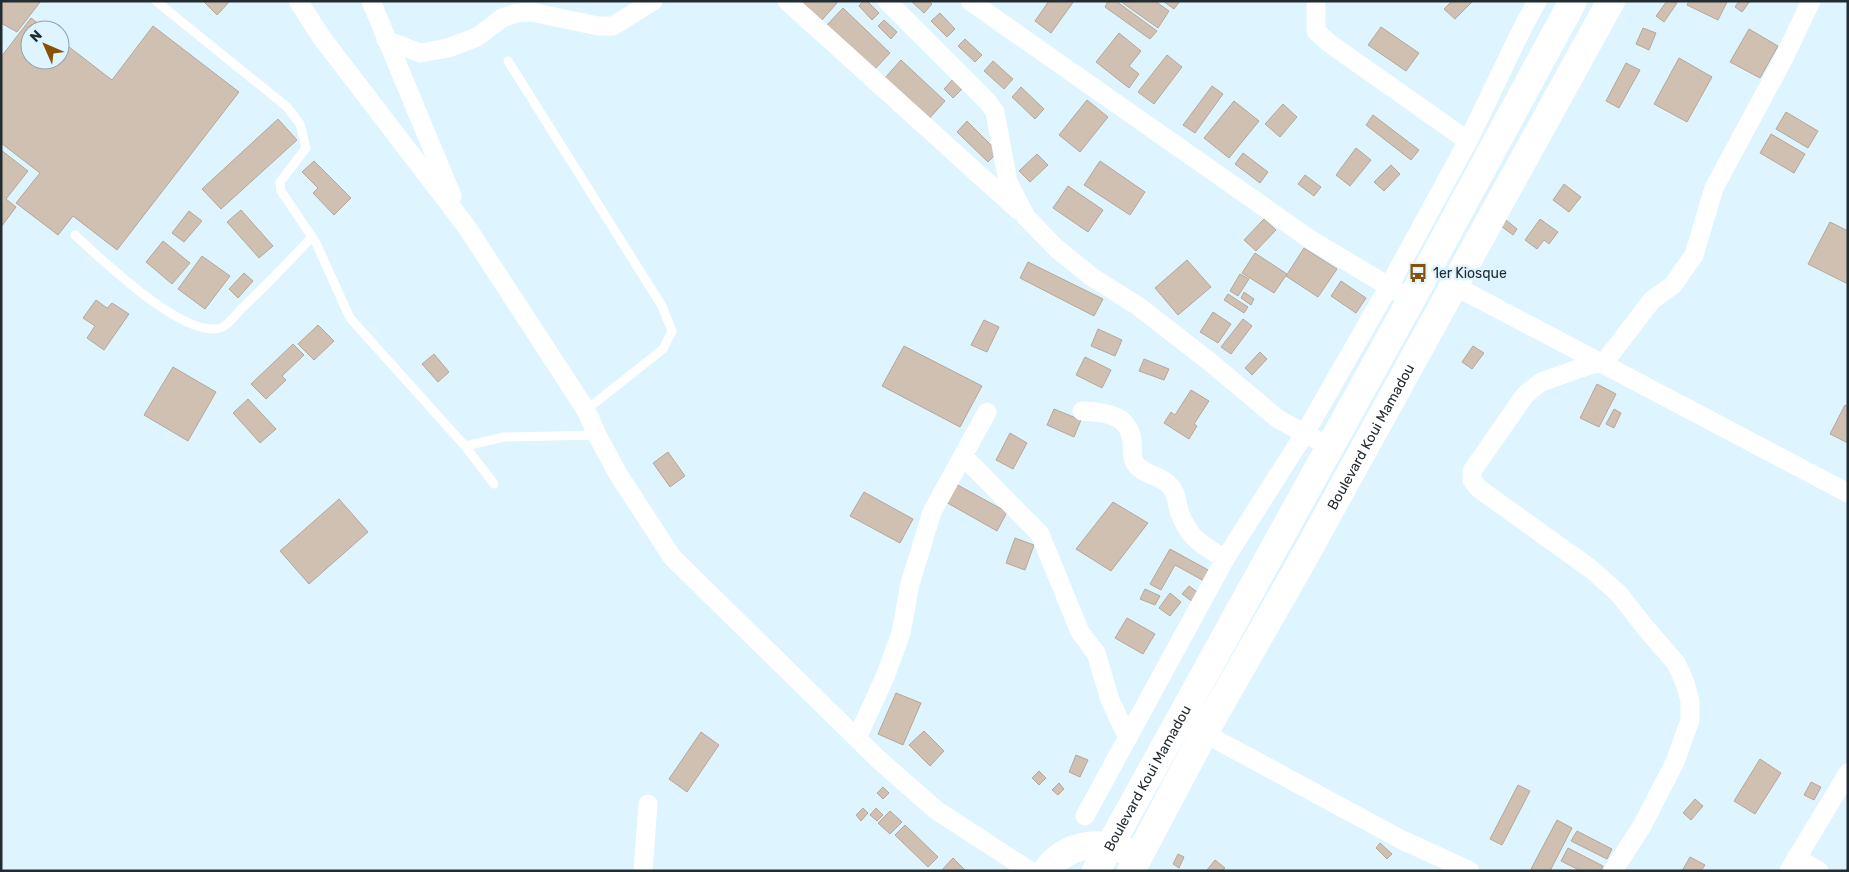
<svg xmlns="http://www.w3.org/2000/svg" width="1849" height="872" viewBox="0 0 1849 872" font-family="Rubik,sans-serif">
<rect width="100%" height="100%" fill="#def4ff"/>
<!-- building -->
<path fill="#d0c0b1" stroke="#b7a799" d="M 1,1 L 41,1 L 17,32 L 1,23 Z
M 203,1 L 230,1 L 217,15 Z
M 801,1 L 835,1 L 837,3 L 822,20 Z
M 863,1 L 867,1 L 879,13 L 872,20 L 859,6 Z
M 911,1 L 929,1 L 932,4 L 924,13 Z
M 1049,1 L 1074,1 L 1051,33 L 1035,21 Z
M 1108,1 L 1116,1 L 1157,31 L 1150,39 L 1105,7 Z
M 1120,1 L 1155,1 L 1169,11 L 1158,28 Z
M 1163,1 L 1180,1 L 1174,9 Z
M 1452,1 L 1473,1 L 1455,19 L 1444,9 Z
M 1667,1 L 1677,3 L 1664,22 L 1656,16 Z
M 1689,1 L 1725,1 L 1727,2 L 1718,20 L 1687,5 Z
M 1739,1 L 1750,1 L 1742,12 L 1735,7 Z
M 843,8 L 890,53 L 875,69 L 827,25 Z
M 940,13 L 955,29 L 947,37 L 931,21 Z
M 31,18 L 47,30 L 30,30 L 30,60 L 60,60 L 60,40 L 112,80 L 153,26 L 239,92 L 117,250 L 73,216 L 58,235 L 16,203 L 40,173 L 1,143 L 1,57 Z
M 884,20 L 897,32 L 891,39 L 878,26 Z
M 1381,27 L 1419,53 L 1406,71 L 1368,45 Z
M 1643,28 L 1656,33 L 1649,50 L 1636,44 Z
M 1749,29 L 1778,46 L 1760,78 L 1730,62 Z
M 1119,33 L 1141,51 L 1129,66 L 1139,74 L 1129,88 L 1096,62 Z
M 965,39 L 982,55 L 975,62 L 958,46 Z
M 1167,55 L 1182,67 L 1154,104 L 1138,92 Z
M 1679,58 L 1712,77 L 1687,122 L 1654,104 Z
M 901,60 L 945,101 L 928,120 L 884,79 Z
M 993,61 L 1013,79 L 1004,89 L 984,71 Z
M 1626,63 L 1640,70 L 1619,108 L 1606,101 Z
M 953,79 L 963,88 L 953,98 L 944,89 Z
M 1212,86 L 1223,94 L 1195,133 L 1183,125 Z
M 1021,87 L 1044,109 L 1035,119 L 1012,97 Z
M 1087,100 L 1108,117 L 1080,152 L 1059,135 Z
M 1234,101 L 1259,121 L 1229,158 L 1204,138 Z
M 1283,104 L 1297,117 L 1280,137 L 1265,124 Z
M 1786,112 L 1818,131 L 1808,148 L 1776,129 Z
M 1373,115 L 1419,150 L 1411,160 L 1366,125 Z
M 278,119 L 297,140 L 221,209 L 202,189 Z
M 967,121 L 998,152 L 988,162 L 957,132 Z
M 1771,134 L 1805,154 L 1794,173 L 1760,153 Z
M 1356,148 L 1371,160 L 1350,186 L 1336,175 Z
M 1,150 L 28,171 L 6,199 L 16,207 L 1,227 Z
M 1243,153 L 1268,172 L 1260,183 L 1235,164 Z
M 1037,154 L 1048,165 L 1030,182 L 1019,171 Z
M 314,161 L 351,198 L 334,215 L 313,193 L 318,188 L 302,172 Z
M 1100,161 L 1145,192 L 1130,215 L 1084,185 Z
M 1391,165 L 1400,174 L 1384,191 L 1374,182 Z
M 1305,175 L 1321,187 L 1314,196 L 1298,184 Z
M 1564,184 L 1581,197 L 1569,212 L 1553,200 Z
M 1068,186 L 1103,210 L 1088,232 L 1053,208 Z
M 241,210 L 273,246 L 259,258 L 227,222 Z
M 189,211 L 202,221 L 184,242 L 172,233 Z
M 1264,219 L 1276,230 L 1256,251 L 1244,240 Z
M 1540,219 L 1558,232 L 1549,244 L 1544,240 L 1537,249 L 1525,240 Z
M 1506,220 L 1517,229 L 1513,235 L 1501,226 Z
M 1830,222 L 1848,231 L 1848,284 L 1808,264 Z
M 163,241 L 190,263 L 172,284 L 146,262 Z
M 1304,248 L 1337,269 L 1318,297 L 1286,276 Z
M 1255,253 L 1287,274 L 1274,293 L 1242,273 Z
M 202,256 L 230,276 L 205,309 L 178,289 Z
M 1187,260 L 1211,287 L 1178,315 L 1155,288 Z
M 1028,262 L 1103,299 L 1094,316 L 1020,278 Z
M 244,273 L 253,281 L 238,298 L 229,289 Z
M 1240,274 L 1249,279 L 1238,296 L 1230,291 Z
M 1341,281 L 1366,298 L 1356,313 L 1331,296 Z
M 1244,292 L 1254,299 L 1251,305 L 1241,298 Z
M 1228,294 L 1248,307 L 1244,313 L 1224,300 Z
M 96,300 L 107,308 L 112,303 L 129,314 L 104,350 L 87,338 L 95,326 L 83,318 Z
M 1213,312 L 1231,324 L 1218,343 L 1200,332 Z
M 1243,319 L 1252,326 L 1231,354 L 1221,347 Z
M 984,320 L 999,327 L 987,352 L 971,345 Z
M 318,325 L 334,341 L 314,360 L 298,344 Z
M 1098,329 L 1122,340 L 1115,356 L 1091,346 Z
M 293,344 L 304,355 L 282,376 L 286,380 L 266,399 L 251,384 Z
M 904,346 L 982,386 L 960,427 L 882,386 Z
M 1473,346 L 1484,353 L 1472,369 L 1462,362 Z
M 1260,352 L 1267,359 L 1252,375 L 1245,368 Z
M 434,354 L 449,372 L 438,382 L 422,364 Z
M 1085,357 L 1111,370 L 1102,388 L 1076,375 Z
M 1144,359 L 1169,369 L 1164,380 L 1139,371 Z
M 173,367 L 216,392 L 188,441 L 144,415 Z
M 1597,384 L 1616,394 L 1599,427 L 1580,418 Z
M 1191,390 L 1209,401 L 1194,424 L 1197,426 L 1189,439 L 1164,423 L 1171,412 L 1175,415 Z
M 248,399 L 276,429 L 260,443 L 233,413 Z
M 1845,405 L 1848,407 L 1848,443 L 1830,434 Z
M 1054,409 L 1081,420 L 1074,437 L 1047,425 Z
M 1614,409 L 1621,413 L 1614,428 L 1606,424 Z
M 1010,433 L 1027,443 L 1013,469 L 996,460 Z
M 668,452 L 685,476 L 670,487 L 653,463 Z
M 954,483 L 1007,512 L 997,531 L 944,501 Z
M 864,492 L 913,519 L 900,543 L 850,516 Z
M 339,499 L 368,532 L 309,584 L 280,551 Z
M 1113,502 L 1148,523 L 1111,571 L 1076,549 Z
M 1015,538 L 1034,545 L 1025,570 L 1006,563 Z
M 1170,549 L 1210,571 L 1204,581 L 1175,565 L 1161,590 L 1150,584 Z
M 1189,586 L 1200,594 L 1193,602 L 1182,594 Z
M 1145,589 L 1160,596 L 1155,605 L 1140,599 Z
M 1170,593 L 1181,602 L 1170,616 L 1159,608 Z
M 1127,618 L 1155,634 L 1143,654 L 1115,638 Z
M 896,693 L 921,703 L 903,745 L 878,734 Z
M 924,731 L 944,751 L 930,766 L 909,745 Z
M 701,732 L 719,745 L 687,792 L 669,779 Z
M 1076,755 L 1088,760 L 1080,777 L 1069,772 Z
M 1760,759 L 1781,773 L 1755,814 L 1734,801 Z
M 1039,771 L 1046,778 L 1039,785 L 1032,778 Z
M 1811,782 L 1821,787 L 1814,800 L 1804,795 Z
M 1059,783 L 1064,789 L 1058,795 L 1052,790 Z
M 1518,785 L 1530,791 L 1502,845 L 1490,839 Z
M 883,787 L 889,793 L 883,799 L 877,793 Z
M 1695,799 L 1703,806 L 1691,820 L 1683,813 Z
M 863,808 L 868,813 L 861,821 L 856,815 Z
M 876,808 L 883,815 L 877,821 L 870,815 Z
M 890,811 L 902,822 L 890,834 L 878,823 Z
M 1557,820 L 1572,828 L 1550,871 L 1534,871 L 1531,869 Z
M 905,825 L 938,857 L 928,867 L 895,835 Z
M 1577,831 L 1612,849 L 1607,859 L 1571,841 Z
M 1380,843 L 1392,854 L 1387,859 L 1376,848 Z
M 1568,848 L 1603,866 L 1601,871 L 1581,871 L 1561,861 Z
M 1178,854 L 1184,857 L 1179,868 L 1173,864 Z
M 1690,857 L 1705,865 L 1701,871 L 1682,871 Z
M 953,858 L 966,871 L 941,871 Z
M 1215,860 L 1225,868 L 1222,871 L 1207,870 Z"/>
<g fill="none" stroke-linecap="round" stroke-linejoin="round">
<!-- service -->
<path stroke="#fff" stroke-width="9" d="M 156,1 L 287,107 L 300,124 L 306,148 L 280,182 L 281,191 L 316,243 L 350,318 L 465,446 L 494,484
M 508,61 L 662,306 L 672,331 L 663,349 L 586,410
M 75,235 C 101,259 184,339 220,328 C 228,326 236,314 242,308 C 267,285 289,261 312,237
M 465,446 L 504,437 L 597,435"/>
<!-- minor -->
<path stroke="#fff" stroke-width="19" d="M 298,1 L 322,38 L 466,226 L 586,410 L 597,435 L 618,474 L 672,557 L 878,759 L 936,810 L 1030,871
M 371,1 L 452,196
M 787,1 L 1018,210
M 887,1 L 987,101 L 995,112 L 1008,182 L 1026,217 L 1056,248 L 1092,277 L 1138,306 L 1210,362 L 1278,419 L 1315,439
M 970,1 L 1311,240 L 1400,293
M 1316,5 L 1316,31 L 1329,43 L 1468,141
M 386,40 L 420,53 L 448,48 L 477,37 L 502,18 L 517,13 L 531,12 L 598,26 L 613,26 L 653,1
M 1453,285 L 1848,493
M 1598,362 L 1541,382 L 1525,395 L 1472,471 L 1472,480 L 1478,488 L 1591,569 L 1619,594 L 1644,626 L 1676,663 L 1685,683 L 1690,701 L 1690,720 L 1675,762 L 1642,826 L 1613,871
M 1603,364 L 1652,300 L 1673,285 L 1694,255 L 1714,188 L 1785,56 L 1811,1
M 1082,411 C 1104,412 1129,414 1132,441 C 1133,448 1131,457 1135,463 C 1142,475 1162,475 1170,486 C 1176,492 1177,502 1179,511 C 1189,539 1201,544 1225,559
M 963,456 L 1040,534 L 1080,632 L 1096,653 L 1110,700 L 1128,738
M 1204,733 L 1402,840 L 1470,871
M 857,738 L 885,677 L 901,633 L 910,584 L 932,512 L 987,412
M 1085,816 L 1225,559 L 1305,433 L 1389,286 L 1468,141 L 1522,29 L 1537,1
M 1796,858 L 1819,871
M 643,871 L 648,804
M 1789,871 L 1848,773"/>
<!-- primary -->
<g stroke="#fff" stroke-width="28">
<path d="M 1046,871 C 1065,845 1095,840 1124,850"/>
<path id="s1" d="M 1096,871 L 1411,300 L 1573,1"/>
<path id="s2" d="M 1131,871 L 1204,733 L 1301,563 L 1611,1"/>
</g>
</g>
<!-- icons -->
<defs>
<g id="bus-bare" transform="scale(1.5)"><path d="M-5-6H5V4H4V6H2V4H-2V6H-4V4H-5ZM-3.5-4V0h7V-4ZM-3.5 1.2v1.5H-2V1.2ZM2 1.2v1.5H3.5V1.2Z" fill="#8a5008" stroke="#def4ff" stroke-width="2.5" paint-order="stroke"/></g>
</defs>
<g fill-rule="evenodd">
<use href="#bus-bare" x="1418" y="273"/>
</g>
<g text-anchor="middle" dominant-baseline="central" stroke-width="5" stroke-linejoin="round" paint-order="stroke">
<!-- poi labels -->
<g font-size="14" fill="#232c30" stroke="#def4ff" text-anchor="start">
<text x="1433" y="273">1er Kiosque</text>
</g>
<!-- street labels -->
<g font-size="14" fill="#232c30" stroke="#def4ff">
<text stroke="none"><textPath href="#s2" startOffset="496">Boulevard Koui Mamadou</textPath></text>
<text stroke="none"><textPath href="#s1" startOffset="106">Boulevard Koui Mamadou</textPath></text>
</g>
</g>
<!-- border -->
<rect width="1849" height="872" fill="none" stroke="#232c30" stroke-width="5"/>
<!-- north arrow -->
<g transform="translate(45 45) rotate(315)"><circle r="24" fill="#def4ff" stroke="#93a4ac"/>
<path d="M0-4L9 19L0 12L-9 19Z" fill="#8a5008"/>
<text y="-8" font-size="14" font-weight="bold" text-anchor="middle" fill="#232c30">N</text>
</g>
</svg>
